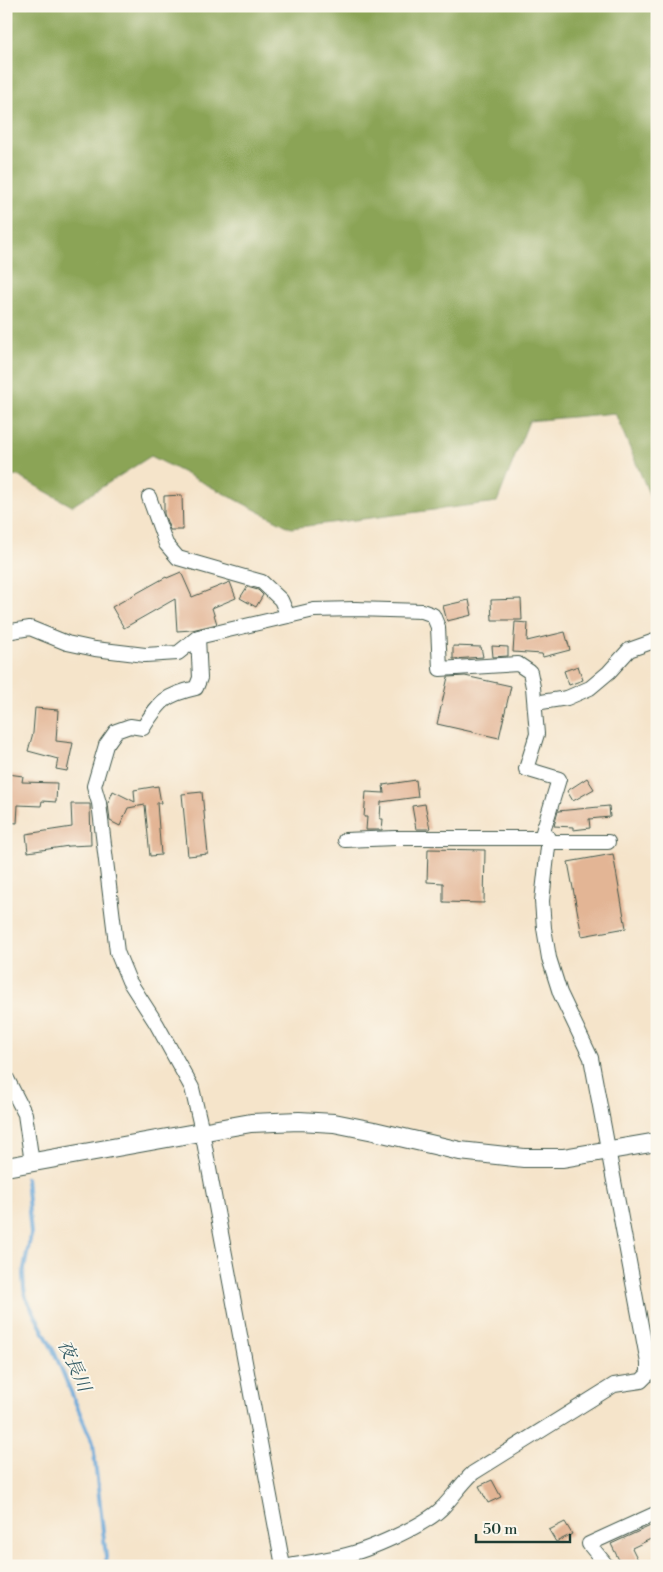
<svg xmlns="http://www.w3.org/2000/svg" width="663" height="1572" viewBox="0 0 663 1572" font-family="'Libre Bodoni','Noto Serif JP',serif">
<rect width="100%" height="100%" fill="#fbf7ec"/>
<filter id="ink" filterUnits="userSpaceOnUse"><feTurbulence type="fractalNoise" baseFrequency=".02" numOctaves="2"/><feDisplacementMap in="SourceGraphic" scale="10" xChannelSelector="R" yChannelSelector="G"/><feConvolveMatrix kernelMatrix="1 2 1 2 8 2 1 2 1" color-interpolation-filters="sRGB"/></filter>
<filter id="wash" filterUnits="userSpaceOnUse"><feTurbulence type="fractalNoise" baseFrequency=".0096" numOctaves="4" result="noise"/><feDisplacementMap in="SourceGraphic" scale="20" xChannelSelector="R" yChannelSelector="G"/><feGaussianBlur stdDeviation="1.12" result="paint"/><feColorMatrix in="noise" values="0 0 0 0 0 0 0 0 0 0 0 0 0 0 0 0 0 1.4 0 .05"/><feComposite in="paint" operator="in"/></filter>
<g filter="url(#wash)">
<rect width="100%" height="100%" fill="#f5e4ca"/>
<!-- forest -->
<path fill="#8ba456" stroke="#557045" d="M 6,6 L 657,6 L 657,502 L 652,501 L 615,413 L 529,421 L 497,502 L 291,528 L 151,456 L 72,506 L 18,476 L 6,477 Z"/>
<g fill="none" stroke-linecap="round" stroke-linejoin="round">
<!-- stream -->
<path stroke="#65a4d7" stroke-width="4" d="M 26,1178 L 31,1234 L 23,1274 L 24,1288 L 26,1298 L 55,1354 L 93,1444 L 107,1566"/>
</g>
<g id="blocks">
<!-- building -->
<path fill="#e3b595" d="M 182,495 L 183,530 L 170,530 L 164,514 L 164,496 Z
M 181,572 L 192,597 L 230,582 L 236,598 L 212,608 L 217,624 L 192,630 L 177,631 L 175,599 L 124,628 L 112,607 L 166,577 L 167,578 Z
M 247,587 L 258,590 L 263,595 L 256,607 L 240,598 Z
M 521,599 L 522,620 L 492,620 L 491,600 Z
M 469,600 L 472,615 L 447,621 L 443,606 Z
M 515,622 L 528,623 L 527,641 L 565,632 L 570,650 L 543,657 L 542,654 L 513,652 Z
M 453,646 L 481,647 L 483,657 L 453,659 Z
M 492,646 L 508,647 L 508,656 L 493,657 Z
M 578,666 L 583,680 L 569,685 L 564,671 Z
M 465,676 L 511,686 L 499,738 L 437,724 L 448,677 Z
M 35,708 L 58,710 L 56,741 L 73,743 L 67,771 L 56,769 L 58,759 L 28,751 L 33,733 Z
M 8,774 L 23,776 L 22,782 L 57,783 L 56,802 L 42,801 L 41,806 L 18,805 L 17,823 L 6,822 L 6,788 Z
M 587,778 L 594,789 L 573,801 L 567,791 Z
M 416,780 L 418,797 L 381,802 L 380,819 L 383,819 L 382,830 L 366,830 L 367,817 L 364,817 L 366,792 L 384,793 L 383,785 Z
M 158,786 L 161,803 L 157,803 L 161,855 L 150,856 L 145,805 L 128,808 L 120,826 L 110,821 L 108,803 L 113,791 L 135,802 L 134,790 Z
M 202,792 L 208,854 L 188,856 L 182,794 Z
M 71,804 L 90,804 L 91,845 L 69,846 L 28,852 L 26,834 L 72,827 Z
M 425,804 L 430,829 L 416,829 L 412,806 Z
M 609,806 L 610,817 L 589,819 L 590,828 L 573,830 L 573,827 L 554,826 L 558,811 Z
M 428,849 L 485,850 L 484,903 L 443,902 L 443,883 L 427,882 Z
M 613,854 L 626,928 L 582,936 L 568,862 Z
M 492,1480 L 501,1497 L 488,1503 L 479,1486 Z
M 565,1522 L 572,1534 L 556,1542 L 549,1530 Z
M 657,1523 L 657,1536 L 632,1548 L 641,1566 L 622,1566 L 611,1544 Z"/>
</g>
</g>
<g filter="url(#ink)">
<use href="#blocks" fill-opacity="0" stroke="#3f564a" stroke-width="1"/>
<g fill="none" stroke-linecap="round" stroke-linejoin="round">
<!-- minor casing -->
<g stroke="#3f564a" stroke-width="16">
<path id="minor" d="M 149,497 L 166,544 L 178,558 L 262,582 L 281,600 L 288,616
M 6,632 L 30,628 L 67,643 L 95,649 L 145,655 L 178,653 L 198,637 L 314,610 L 355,609 L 422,611 L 433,615 L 438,627 L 440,669 L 518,664 L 530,672 L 533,687 L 537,734 L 526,769 L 559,779 L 542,835 L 549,838 L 542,901 L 544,928 L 549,958 L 560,993 L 591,1058 L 648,1363 L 648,1374 L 641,1381 L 614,1385 L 473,1473 C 461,1484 453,1497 442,1508 C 424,1526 367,1551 342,1556 C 325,1560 306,1563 289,1566
M 198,637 L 200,678 L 196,688 C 165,695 160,701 143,728 L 130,726 L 116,731 L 106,745 L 94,786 L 99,803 L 117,952 L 129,981 L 156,1023 L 192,1088 L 202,1131 L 283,1566
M 535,703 L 567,698 L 590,688 L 609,672 L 629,650 L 657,640
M 345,840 L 395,838 L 549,838
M 548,842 L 608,842
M 6,1077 L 25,1114 L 32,1163
M 607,1566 L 589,1544 L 657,1513"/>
</g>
<!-- tertiary casing -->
<g stroke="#3f564a" stroke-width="20">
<path id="tertiary" d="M 6,1167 L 251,1123 L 299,1121 L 334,1123 L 374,1131 L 460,1151 L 524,1158 L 563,1158 L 657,1142"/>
</g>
<!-- minor -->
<use href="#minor" stroke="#fff" stroke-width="14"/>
<!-- tertiary -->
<use href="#tertiary" stroke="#fff" stroke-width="18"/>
</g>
</g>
<g text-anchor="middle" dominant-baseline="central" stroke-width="4" stroke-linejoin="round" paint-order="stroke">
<!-- water labels -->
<g font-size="18" font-style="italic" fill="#345c65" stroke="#fbf7ec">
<text transform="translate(74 1366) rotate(66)">夜長川</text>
</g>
</g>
<!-- margin -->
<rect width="663" height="1572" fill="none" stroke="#fbf7ec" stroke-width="25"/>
<!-- scale -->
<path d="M476 1534v8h94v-8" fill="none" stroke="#1f3d34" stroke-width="2.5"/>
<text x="483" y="1534" font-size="15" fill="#1f3d34" stroke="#fbf7ec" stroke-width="4" paint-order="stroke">50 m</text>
</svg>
